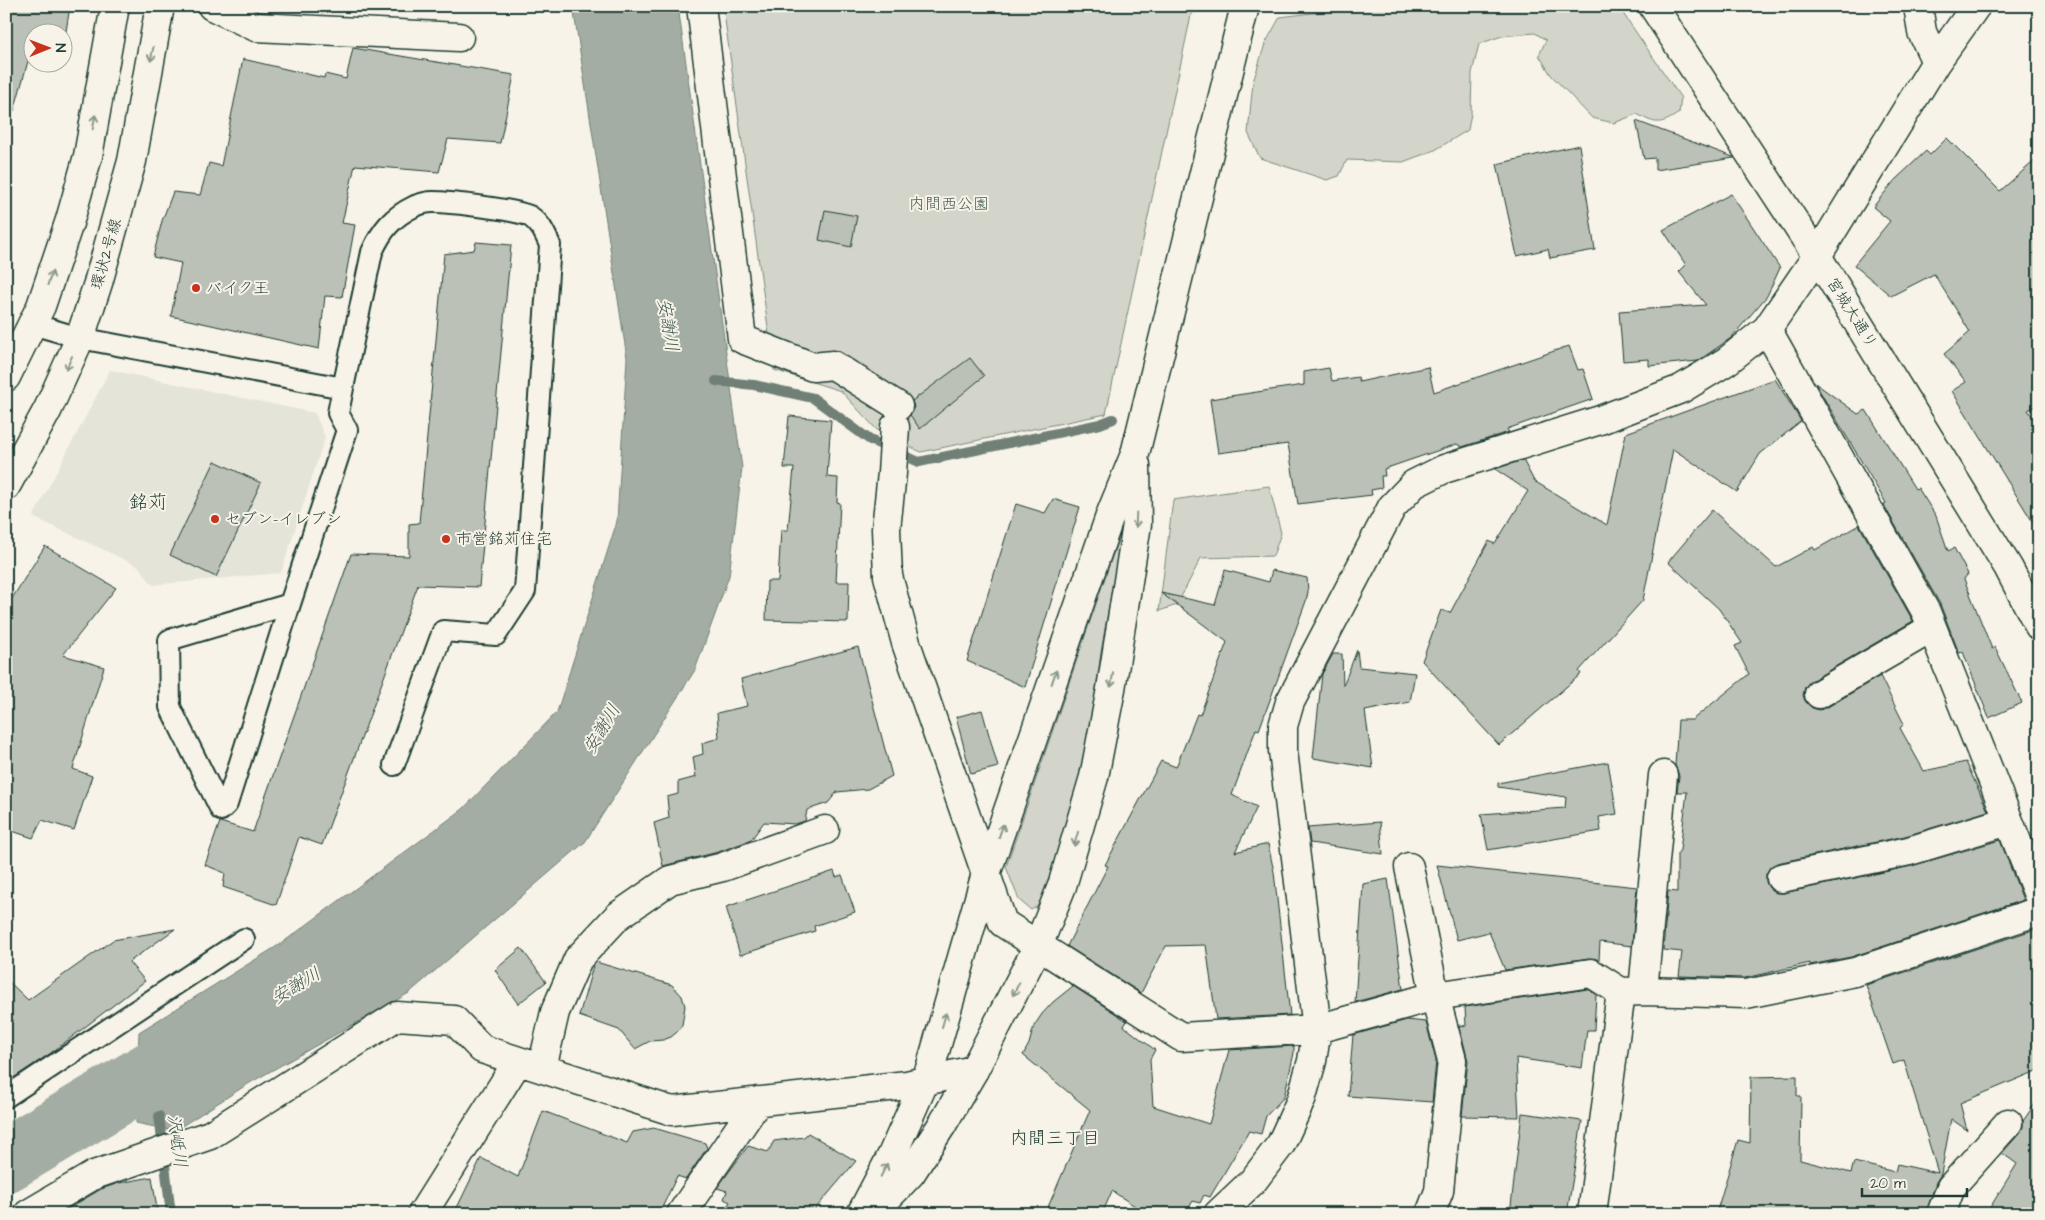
<svg xmlns="http://www.w3.org/2000/svg" width="2045" height="1220" viewBox="0 0 2045 1220" font-family="'Architects Daughter','Klee One',sans-serif">
<rect width="100%" height="100%" fill="#f7f3e8"/>
<filter id="ink" filterUnits="userSpaceOnUse"><feTurbulence type="fractalNoise" baseFrequency=".02" numOctaves="2"/><feDisplacementMap in="SourceGraphic" scale="10" xChannelSelector="R" yChannelSelector="G"/><feConvolveMatrix kernelMatrix="1 2 1 2 8 2 1 2 1" color-interpolation-filters="sRGB"/></filter>
<g filter="url(#ink)">
<!-- built -->
<path fill="#e5e4d9" d="M 110,370 L 315,413 L 325,437 L 281,573 L 153,585 L 138,566 L 33,517 Z"/>
<!-- green -->
<path fill="#d3d5ca" stroke="#79897f" d="M 723,6 L 1193,6 L 1106,414 L 921,452 L 877,430 L 841,391 L 774,370 Z
M 1369,6 L 1618,6 L 1681,98 L 1679,113 C 1661,125 1656,125 1637,114 L 1614,123 L 1592,118 L 1551,75 L 1539,55 L 1546,40 L 1535,33 L 1502,36 L 1479,44 L 1472,73 L 1471,113 L 1468,130 L 1435,150 L 1403,162 L 1347,160 L 1339,176 L 1327,180 L 1260,158 L 1248,133 L 1253,82 L 1265,44 L 1280,17 Z
M 1269,486 L 1281,533 L 1273,556 L 1201,558 L 1177,605 L 1159,611 L 1173,500 Z
M 1123,525 L 1101,652 L 1086,764 L 1041,904 L 1031,910 L 1019,900 L 1006,867 Z"/>
<!-- water -->
<path fill="#a4ada3" stroke="#6f8077" d="M 573,6 L 678,6 L 742,468 L 729,576 L 695,670 L 585,842 L 409,993 L 248,1084 L 174,1131 L 136,1123 L 139,1032 L 282,943 L 463,809 L 557,712 L 617,521 L 627,358 Z"/>
<g fill="none" stroke-linecap="round" stroke-linejoin="round">
<!-- stream -->
<path stroke="#6f8077" stroke-width="10" d="M 716,381 L 754,385 L 813,398 L 870,440 L 919,462 L 1100,424 L 1113,419
M 159,1116 L 171,1214"/>
<!-- river -->
<path stroke="#a4ada3" stroke-width="64" d="M 6,1160 L 212,1037"/>
</g>
<!-- building -->
<path fill="#bbc1b6" stroke="#1f3d34" d="M 6,6 L 70,6 L 64,44 L 62,32 L 32,32 L 32,47 L 14,111 L 6,110 Z
M 353,48 L 514,75 L 500,143 L 448,139 L 439,172 L 355,165 L 342,223 L 355,225 L 342,297 L 325,296 L 319,349 L 171,316 L 181,263 L 153,257 L 162,221 L 173,192 L 200,195 L 209,163 L 221,166 L 243,59 L 324,78 L 325,74 L 346,79 Z
M 1636,121 L 1733,157 L 1734,158 L 1655,170 L 1655,158 L 1644,159 Z
M 1947,138 L 2000,191 L 2039,157 L 2039,404 L 2028,410 L 2039,427 L 2039,532 L 1952,391 L 1966,382 L 1944,354 L 1970,332 L 1934,274 L 1891,296 L 1854,265 L 1890,221 L 1873,207 L 1895,180 L 1926,151 L 1930,155 Z
M 1579,145 L 1595,250 L 1550,258 L 1548,249 L 1517,256 L 1497,164 Z
M 1731,194 L 1780,268 L 1767,296 L 1731,338 L 1698,361 L 1649,366 L 1649,359 L 1623,361 L 1619,311 L 1706,305 L 1679,272 L 1686,265 L 1663,230 Z
M 825,210 L 857,216 L 851,247 L 819,240 Z
M 476,242 L 511,245 L 479,587 L 418,585 L 322,845 L 299,837 L 276,905 L 223,887 L 225,873 L 205,865 L 220,822 L 253,832 L 351,554 L 409,556 L 409,524 L 419,523 L 444,254 L 474,250 Z
M 1569,346 L 1578,370 L 1583,369 L 1593,399 L 1507,429 L 1509,432 L 1462,447 L 1457,444 L 1384,469 L 1385,476 L 1381,476 L 1382,488 L 1371,490 L 1372,495 L 1298,504 L 1288,444 L 1218,453 L 1210,399 L 1304,385 L 1304,372 L 1329,368 L 1332,381 L 1358,377 L 1359,382 L 1428,367 L 1434,392 Z
M 970,358 L 984,376 L 920,429 L 910,415 L 914,407 L 912,401 Z
M 1775,379 L 1801,421 L 1760,454 L 1737,492 L 1673,449 L 1643,600 L 1579,671 L 1581,674 L 1499,745 L 1422,661 L 1441,610 L 1450,613 L 1489,541 L 1495,544 L 1528,491 L 1495,469 L 1523,460 L 1534,481 L 1607,525 L 1626,433 Z
M 1815,383 L 1858,414 L 1866,410 L 1915,489 L 1918,488 L 1936,516 L 1948,551 L 1954,548 L 1968,574 L 1964,579 L 1992,649 L 1995,647 L 2022,703 L 1989,718 L 1963,652 L 1959,653 L 1940,604 L 1886,509 L 1884,504 L 1886,503 Z
M 789,416 L 831,420 L 827,477 L 838,478 L 837,502 L 840,503 L 836,582 L 849,582 L 848,622 L 766,620 L 767,581 L 778,581 L 781,530 L 788,530 L 794,468 L 784,468 Z
M 215,461 L 261,483 L 216,577 L 170,555 Z
M 1053,499 L 1080,507 L 1025,687 L 967,661 L 1016,504 L 1045,513 Z
M 1712,510 L 1776,567 L 1813,547 L 1815,550 L 1859,525 L 1913,621 L 1811,681 L 1805,687 L 1803,695 L 1805,701 L 1812,708 L 1820,710 L 1826,708 L 1880,676 L 1904,724 L 1900,728 L 1924,771 L 1966,762 L 1988,811 L 1905,836 L 1777,863 L 1770,867 L 1766,874 L 1766,882 L 1769,888 L 1776,893 L 1784,893 L 1912,866 L 2000,840 L 2023,900 L 1851,957 L 1810,965 L 1810,963 L 1745,978 L 1679,976 L 1682,952 L 1663,950 L 1668,891 L 1677,892 L 1677,854 L 1680,850 L 1687,792 L 1677,792 L 1679,776 L 1675,765 L 1678,720 L 1692,720 L 1749,674 L 1735,646 L 1742,643 L 1719,609 L 1668,562 Z
M 45,546 L 116,588 L 63,655 L 104,667 L 73,769 L 92,776 L 74,830 L 42,820 L 33,838 L 6,829 L 6,608 Z
M 1225,570 L 1269,582 L 1272,570 L 1307,578 L 1308,592 L 1306,601 L 1259,730 L 1256,729 L 1232,795 L 1257,807 L 1235,852 L 1268,844 L 1274,872 L 1290,1015 L 1216,1019 L 1206,945 L 1166,946 L 1141,993 L 1067,946 L 1108,866 L 1105,865 L 1161,761 L 1176,767 L 1197,714 L 1200,715 L 1227,642 L 1161,593 L 1215,605 Z
M 858,647 L 892,776 L 868,789 L 837,792 L 828,803 L 807,810 L 805,821 L 795,824 L 764,822 L 751,840 L 718,852 L 663,866 L 654,823 L 669,818 L 667,797 L 678,794 L 678,782 L 696,777 L 693,757 L 703,754 L 702,743 L 719,738 L 717,713 L 747,706 L 741,679 Z
M 1357,650 L 1359,667 L 1415,673 L 1410,702 L 1365,711 L 1373,768 L 1313,758 L 1322,674 L 1333,654 L 1342,654 L 1343,686 Z
M 982,710 L 998,767 L 971,774 L 956,717 Z
M 1608,762 L 1617,814 L 1599,817 L 1601,831 L 1488,850 L 1481,814 L 1565,808 L 1566,797 L 1498,787 L 1498,783 Z
M 1380,822 L 1383,854 L 1310,843 L 1308,828 Z
M 1437,865 L 1637,887 L 1632,946 L 1600,942 L 1599,960 L 1589,958 L 1505,970 L 1489,932 L 1457,940 Z
M 834,871 L 836,877 L 842,875 L 855,912 L 814,926 L 815,931 L 740,955 L 726,907 Z
M 1388,879 L 1403,989 L 1355,1002 L 1363,884 Z
M 2039,928 L 2039,1070 L 1960,1103 L 1967,1130 L 1951,1119 L 1941,1174 L 1936,1182 L 1926,1214 L 1716,1214 L 1738,1140 L 1750,1143 L 1751,1077 L 1797,1076 L 1797,1096 L 1801,1096 L 1800,1160 L 1851,1173 L 1854,1162 L 1895,1172 L 1897,1164 L 1938,1173 L 1904,1060 L 1893,1064 L 1866,985 Z
M 175,929 L 129,962 L 145,981 L 51,1053 L 6,1083 L 6,979 L 28,1000 L 113,940 Z
M 521,948 L 546,982 L 518,1004 L 495,970 Z
M 596,962 L 672,985 L 682,996 L 685,1006 L 682,1025 L 677,1032 L 671,1037 L 663,1040 L 650,1041 L 635,1049 L 619,1030 L 579,1016 L 593,966 Z
M 1073,986 L 1127,1021 L 1124,1026 L 1155,1050 L 1150,1059 L 1153,1106 L 1209,1124 L 1229,1050 L 1294,1046 L 1294,1053 L 1284,1097 L 1266,1116 L 1261,1134 L 1249,1131 L 1210,1197 L 1204,1195 L 1200,1203 L 1193,1201 L 1185,1214 L 1147,1214 L 1112,1191 L 1102,1214 L 1045,1214 L 1090,1110 L 1023,1055 L 1029,1044 L 1034,1026 L 1042,1014 L 1053,1002 Z
M 1588,989 L 1596,995 L 1594,1030 L 1587,1030 L 1582,1068 L 1516,1058 L 1519,1117 L 1462,1116 L 1468,1061 L 1459,1025 L 1466,1026 L 1465,1007 Z
M 1407,1020 L 1426,1022 L 1436,1061 L 1432,1102 L 1348,1096 L 1353,1035 Z
M 2039,1098 L 2039,1214 L 1986,1214 L 2017,1164 L 2002,1153 L 2020,1133 L 2023,1127 L 2023,1121 Z
M 543,1111 L 627,1143 L 633,1132 L 654,1128 L 705,1143 L 707,1148 L 686,1179 L 677,1176 L 659,1214 L 454,1214 L 481,1158 L 518,1177 Z
M 1522,1113 L 1582,1121 L 1567,1214 L 1510,1214 Z
M 808,1133 L 856,1161 L 811,1214 L 722,1214 L 730,1202 L 724,1199 L 727,1191 L 717,1188 L 748,1146 L 768,1152 L 774,1141 L 804,1137 Z
M 152,1177 L 157,1209 L 145,1214 L 59,1214 L 101,1189 L 119,1183 Z"/>
<g fill="none" stroke-linecap="round" stroke-linejoin="round">
<!-- lane casing -->
<g stroke="#1f3d34" stroke-width="24">
<path id="lane" d="M 32,324 L 80,338 L 343,388 L 372,252 C 382,230 392,217 415,206 C 420,204 428,202 433,202 C 448,202 523,210 531,217 C 541,224 545,234 550,245 L 525,591 L 496,635 L 443,631 L 394,765
M 290,604 L 227,804 L 221,810 L 170,707 L 169,640 L 290,604 L 347,430 L 338,413 L 343,388
M 6,1097 L 244,939"/>
</g>
<!-- street casing -->
<g stroke="#1f3d34" stroke-width="31">
<path id="street" d="M 212,6 L 256,27 L 459,37
M 701,6 L 742,339 L 813,367 L 833,365 L 898,406
M 1918,6 L 1922,32 L 1936,62
M 1767,329 L 1926,612 L 2039,897
M 895,427 L 892,473 L 886,529 L 888,576 L 906,643 L 1003,923 L 1181,1037 L 1317,1029 L 1435,996 L 1409,867
M 1819,694 L 1932,628
M 1781,878 L 1909,851 L 2008,821
M 1643,991 L 1746,994 L 1855,972 L 2039,911
M 542,1068 L 555,1012 L 578,959 L 618,916 L 670,880 L 723,867 L 825,830
M 28,1214 L 94,1175 L 210,1135 L 397,1016 L 454,1020 L 482,1049 L 672,1111 L 907,1085 L 974,1070
M 422,1214 L 518,1061
M 681,1214 L 758,1101
M 1218,1214 L 1253,1181 L 1281,1144 L 1301,1100 L 1312,1061 L 1317,1029 L 1283,751 L 1283,726 L 1290,702 L 1392,507 L 1414,484 L 1444,469 L 1600,420 L 1681,389 L 1727,361 L 1767,329 L 1817,256 L 1936,62 L 1976,6
M 1430,1214 L 1439,1191 L 1452,1060 L 1435,996 L 1591,973 L 1621,992 L 1643,991 L 1663,775
M 1592,1214 L 1621,992
M 1941,1214 L 1951,1187 L 2008,1123"/>
</g>
<!-- secondary casing -->
<g stroke="#1f3d34" stroke-width="31">
<path id="secondary" d="M 1653,6 L 1817,256 L 2008,567 L 2039,626
M 861,1214 L 892,1155 L 930,1069 L 985,877 L 1111,513 L 1135,454 L 1245,6
M 872,1214 L 911,1173 L 942,1125 L 974,1070 L 1038,946 L 1062,886 L 1094,777 L 1111,689 L 1137,524 L 1136,465"/>
</g>
<!-- primary casing -->
<g stroke="#1f3d34" stroke-width="31">
<path id="primary" d="M 6,377 L 41,306 L 70,220 L 88,156 L 115,6
M 6,486 L 48,409 L 80,338 L 98,283 L 132,161 L 160,6"/>
</g>
<!-- lane -->
<use href="#lane" stroke="#f7f3e8" stroke-width="20"/>
<!-- street -->
<use href="#street" stroke="#f7f3e8" stroke-width="28"/>
<!-- secondary -->
<use href="#secondary" stroke="#f7f3e8" stroke-width="28"/>
<!-- primary -->
<use href="#primary" stroke="#f7f3e8" stroke-width="28"/>
</g>
<!-- one-way arrows -->
<defs><path id="oneway-shaft" d="M-6 0H5M1.5-3L5.5 0L1.5 3" fill="none" stroke-width="1.6" stroke-linecap="round" stroke-linejoin="round" transform="scale(1.25)"/></defs>
<g stroke="#8b988e">
<use href="#oneway-shaft" transform="translate(152 54) rotate(101)"/>
<use href="#oneway-shaft" transform="translate(94 122) rotate(-80)"/>
<use href="#oneway-shaft" transform="translate(50 278) rotate(-71)"/>
<use href="#oneway-shaft" transform="translate(69 363) rotate(114)"/>
<use href="#oneway-shaft" transform="translate(1136 520) rotate(92)"/>
<use href="#oneway-shaft" transform="translate(1054 677) rotate(-71)"/>
<use href="#oneway-shaft" transform="translate(1112 680) rotate(99)"/>
<use href="#oneway-shaft" transform="translate(1001 831) rotate(-71)"/>
<use href="#oneway-shaft" transform="translate(1076 839) rotate(106)"/>
<use href="#oneway-shaft" transform="translate(1016 989) rotate(117)"/>
<use href="#oneway-shaft" transform="translate(944 1020) rotate(-74)"/>
<use href="#oneway-shaft" transform="translate(884 1170) rotate(-63)"/>
</g>
</g>
<!-- markers -->
<g fill="#c8321e" stroke="#f7f3e8" stroke-width="2">
<circle cx="196" cy="288" r="5"/>
<circle cx="215" cy="519" r="5"/>
<circle cx="446" cy="539" r="5"/>
</g>
<g text-anchor="middle" dominant-baseline="central" stroke-width="4" stroke-linejoin="round" paint-order="stroke">
<!-- park labels -->
<g font-size="16" fill="#435b52" stroke="#f7f3e8">
<text x="949" y="204">内間西公園</text>
</g>
<!-- street labels -->
<g font-size="16" fill="#1f3d34" stroke="#f7f3e8">
<text transform="translate(106 254) rotate(-74)">環状2号線</text>
<text transform="translate(1852 313) rotate(58)">宮城大通り</text>
</g>
<!-- poi labels -->
<g font-size="16" fill="#1f3d34" stroke="#f7f3e8" text-anchor="start">
<text x="206" y="288">バイク王</text>
<text x="225" y="519">セブン-イレブン</text>
<text x="456" y="539">市営銘苅住宅</text>
</g>
<!-- water labels -->
<g font-size="18" font-style="italic" fill="#405950" stroke="#f7f3e8">
<text transform="translate(668 325) rotate(81)">安謝川</text>
<text transform="translate(602 729) rotate(-59)">安謝川</text>
<text transform="translate(296 986) rotate(-31)">安謝川</text>
<text transform="translate(177 1141) rotate(82)">沢岻川</text>
</g>
<!-- neighbourhood labels -->
<g font-size="18" fill="#1f3d34" stroke="#f7f3e8">
<text x="1055" y="1138">内間三丁目</text>
</g>
<!-- quarter labels -->
<g font-size="19" fill="#1f3d34" stroke="#f7f3e8">
<text x="148" y="502">銘苅</text>
</g>
</g>
<!-- margin -->
<rect width="2045" height="1220" fill="none" stroke="#f7f3e8" stroke-width="25"/>
<rect x="12" y="12" width="2020" height="1195" fill="none" stroke="#1f3d34" stroke-width="2" filter="url(#ink)"/>
<!-- north arrow -->
<g transform="translate(48 48) rotate(89)"><circle r="24" fill="#f7f3e8" stroke="#a1aaa0"/>
<path d="M0-4L9 19L0 12L-9 19Z" fill="#c8321e"/>
<text y="-8" font-size="14" font-weight="bold" text-anchor="middle" fill="#1f3d34">N</text>
</g>
<!-- scale -->
<path d="M1862 1188v8h105v-8" fill="none" stroke="#1f3d34" stroke-width="2.5"/>
<text x="1870" y="1188" font-size="15" fill="#1f3d34" stroke="#f7f3e8" stroke-width="4" paint-order="stroke">20 m</text>
</svg>
